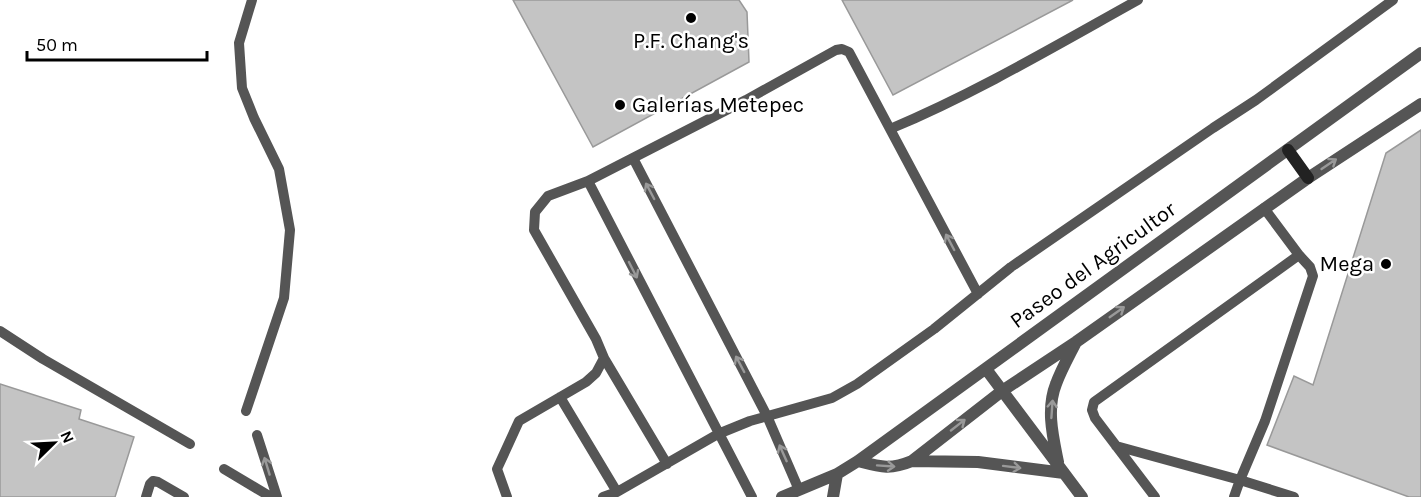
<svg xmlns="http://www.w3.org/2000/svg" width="1421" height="497" viewBox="0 0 1421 497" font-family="Karla,sans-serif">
<rect width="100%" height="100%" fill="#fff"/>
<!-- building -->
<path fill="#c4c4c4" stroke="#999" stroke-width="1.5" d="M 513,0 L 739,0 L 747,12 L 749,62 L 593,147 Z
M 842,0 L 1073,0 L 893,95 Z
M 1421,130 L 1421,497 L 1409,497 L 1267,445 L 1294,376 L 1313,385 L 1386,153 Z
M 0,384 L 81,410 L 79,419 L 134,437 L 115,497 L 0,497 Z"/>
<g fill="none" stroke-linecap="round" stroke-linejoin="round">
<!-- lane -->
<path stroke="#555" stroke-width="10" d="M 890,129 L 978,294
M 633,158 L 767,416 L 799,490
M 588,181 L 752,497
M 1264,208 L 1299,255
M 0,331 L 43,359 L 190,444
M 604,358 L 667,464
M 560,397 L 617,492
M 246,411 L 284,298 L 290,230 L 279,169 L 254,118 L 242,88 L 239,43 L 252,0
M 257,435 L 277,497
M 1116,446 L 1240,480 L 1234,497
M 224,469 L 271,497
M 146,497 L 150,484 L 153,481 L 158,482 L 184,497
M 507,497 L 497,469 L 519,421 L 586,382 L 596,373 L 604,358 L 596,339 L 534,230 L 535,212 L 548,196 L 588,181 L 746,100 L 836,50 L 842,49 L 849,52 L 890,129 C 976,93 1057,45 1138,0
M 603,497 L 617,492 L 718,434 L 750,421 L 832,398 L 857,384 L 934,329 L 1011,267 L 1213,128 L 1256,100 L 1393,0
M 1155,497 L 1095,418 L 1092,410 L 1094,402 L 1299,255 L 1310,267 L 1313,276 L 1265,421 L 1240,480 L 1294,497"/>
<!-- street -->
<path stroke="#555" stroke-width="12" d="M 986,369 L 1082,497
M 858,461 C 881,467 890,470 912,461 L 1002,391 L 1076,342 L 1308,178 L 1421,104
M 912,461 L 978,462 L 1064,473
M 1058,462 C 1053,437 1046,409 1056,384 C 1061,370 1069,356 1076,342
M 782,497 L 837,474 L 858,461 L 1421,53
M 833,497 L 837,474"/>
<!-- secondary -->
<path stroke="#222" stroke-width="12" d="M 1288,150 L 1308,178"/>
</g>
<!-- one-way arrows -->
<defs><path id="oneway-shaft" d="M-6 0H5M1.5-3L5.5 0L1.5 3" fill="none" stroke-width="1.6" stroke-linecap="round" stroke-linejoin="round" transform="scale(1.5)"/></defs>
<g stroke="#999">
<use href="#oneway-shaft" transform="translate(1329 164) rotate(-34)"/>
<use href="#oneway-shaft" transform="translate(650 191) rotate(-118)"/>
<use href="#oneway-shaft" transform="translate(950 242) rotate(-118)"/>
<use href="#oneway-shaft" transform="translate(633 270) rotate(63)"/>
<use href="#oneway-shaft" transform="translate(1117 312) rotate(-35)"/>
<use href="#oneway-shaft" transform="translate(740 364) rotate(-118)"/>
<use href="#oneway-shaft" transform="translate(1052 409) rotate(-86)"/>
<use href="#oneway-shaft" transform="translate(958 425) rotate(-38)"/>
<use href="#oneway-shaft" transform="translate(783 453) rotate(-114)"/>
<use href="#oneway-shaft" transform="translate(267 466) rotate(-107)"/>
<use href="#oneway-shaft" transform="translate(886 466) rotate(4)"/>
<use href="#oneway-shaft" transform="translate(1012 467) rotate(7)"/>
</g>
<!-- markers -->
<g fill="#000" stroke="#fff" stroke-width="2">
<circle cx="691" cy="18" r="6"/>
<circle cx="620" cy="105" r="6"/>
<circle cx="1386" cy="264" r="6"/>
</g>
<g text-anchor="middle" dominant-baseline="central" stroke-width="5" stroke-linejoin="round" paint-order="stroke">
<!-- poi labels -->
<g font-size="22" fill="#000" stroke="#fff">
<text x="691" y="41">P.F. Chang's</text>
<text x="632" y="105" text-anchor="start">Galerías Metepec</text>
<text x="1374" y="264" text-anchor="end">Mega</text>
</g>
<!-- street labels -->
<g font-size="22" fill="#000" stroke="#fff">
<text transform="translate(1093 265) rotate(-36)">Paseo del Agricultor</text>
</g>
</g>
<!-- north arrow -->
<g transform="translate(54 443) rotate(66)" stroke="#ffffff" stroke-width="4.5" paint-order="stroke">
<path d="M0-4.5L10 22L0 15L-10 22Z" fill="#000000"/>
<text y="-9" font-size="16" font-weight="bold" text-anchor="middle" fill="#000000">N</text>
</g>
<!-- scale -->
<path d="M27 51v9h180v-9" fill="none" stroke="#000000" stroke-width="3"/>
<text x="36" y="51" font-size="18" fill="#000000" stroke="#ffffff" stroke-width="4.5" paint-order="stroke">50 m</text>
</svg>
